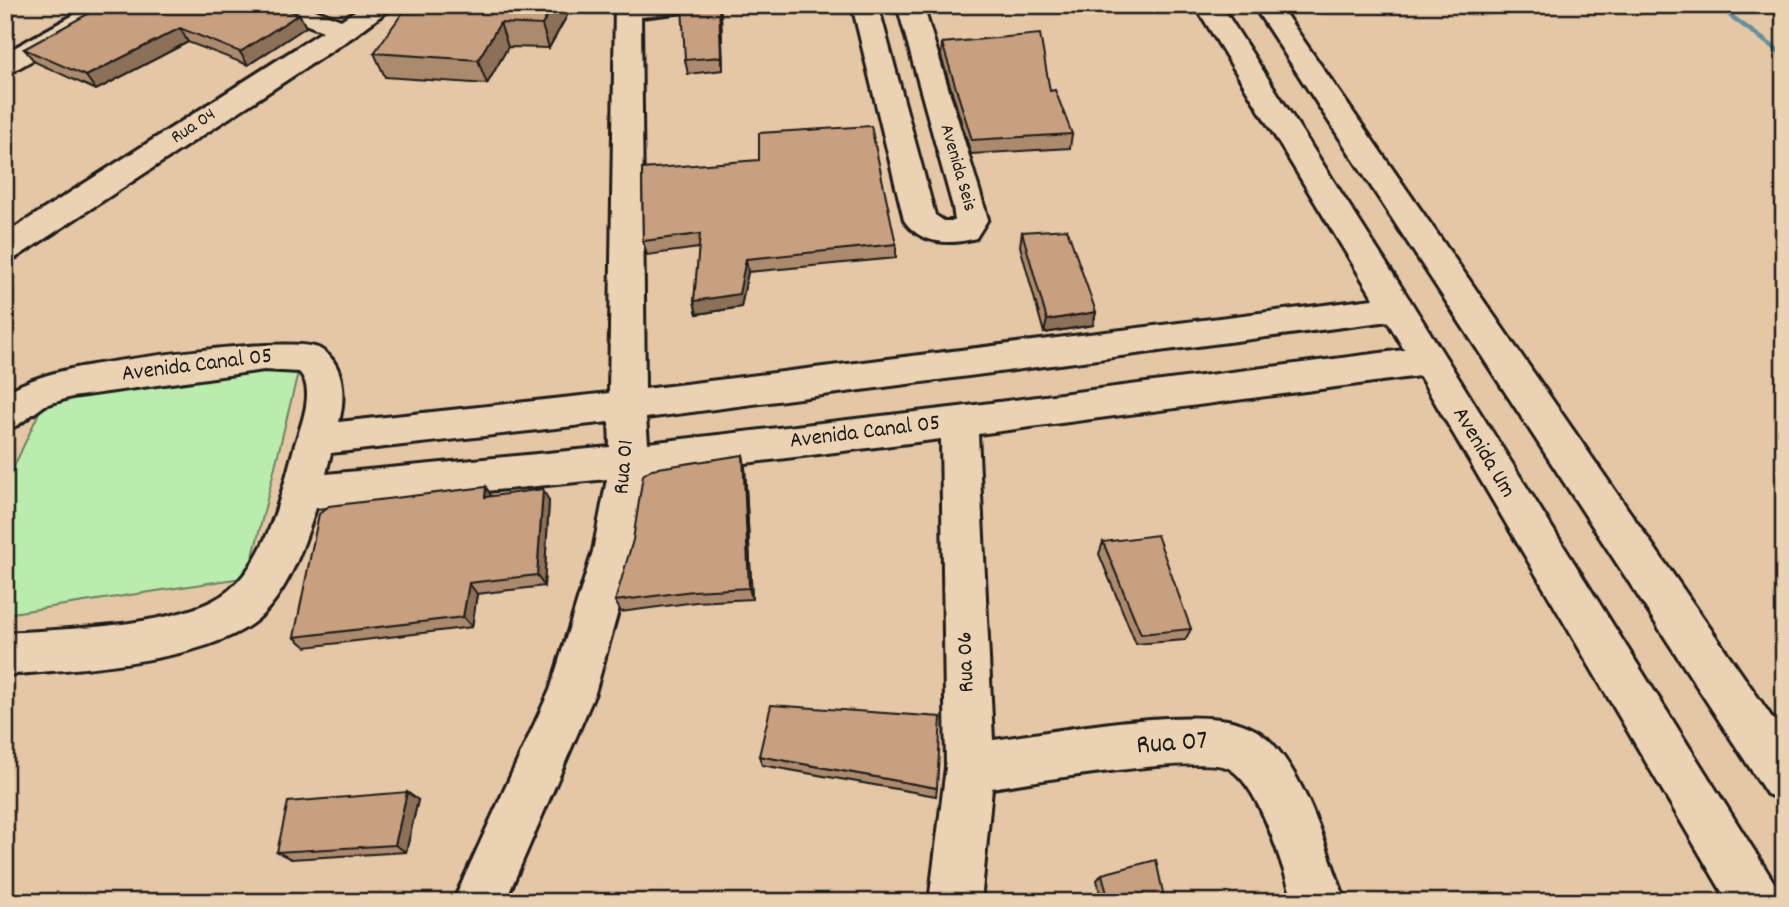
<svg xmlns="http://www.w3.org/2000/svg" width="1789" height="907" viewBox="0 0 1789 907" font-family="Dekko,sans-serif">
<rect width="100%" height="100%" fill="#e5c7a6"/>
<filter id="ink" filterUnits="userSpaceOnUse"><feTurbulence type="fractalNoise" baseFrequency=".0143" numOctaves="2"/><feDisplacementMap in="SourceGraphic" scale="14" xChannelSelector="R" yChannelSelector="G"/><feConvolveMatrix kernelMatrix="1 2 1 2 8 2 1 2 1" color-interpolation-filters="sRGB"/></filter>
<g filter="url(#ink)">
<!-- green -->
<path fill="#baedad" stroke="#6b8464" stroke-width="2" d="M 301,360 L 248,577 L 5,614 L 5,486 L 48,393 Z"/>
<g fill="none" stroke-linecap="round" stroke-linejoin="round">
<!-- stream -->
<path fill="#648f9f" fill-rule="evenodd" d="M 1712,5 L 1720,5 L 1784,52 L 1784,58 Z"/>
<!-- street casing -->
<g stroke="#1c1c1c" stroke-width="6">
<path id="street" d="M 92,5 L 125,5 L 121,10 L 15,70 L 5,72 L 5,53 Z
M 264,5 L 302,5 L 341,20 L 364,5 L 395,5 L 354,36 L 17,257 L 5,260 L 5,234 L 323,31 L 268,10 Z
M 615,5 L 706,5 L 702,10 L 641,17 L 645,389 L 1397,296 L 1409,299 L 1414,308 L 1409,317 L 1397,320 L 646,418 L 648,443 L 959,407 L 1427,347 L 1440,351 L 1445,361 L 1440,371 L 1427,375 L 978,434 L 993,740 C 1060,731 1153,712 1220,719 C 1239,721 1259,729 1272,743 C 1310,785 1326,850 1346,902 L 1294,902 C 1282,867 1262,789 1230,769 C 1206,753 1029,782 992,788 L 981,902 L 929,902 L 946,767 L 941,439 L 647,475 L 635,551 L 595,693 L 505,902 L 453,902 L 550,690 L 593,551 L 607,479 L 316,508 C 304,545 289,590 260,617 C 211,663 71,669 5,675 L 5,633 C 63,629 184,627 228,591 C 268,558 281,495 294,448 C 300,427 317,390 299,372 L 264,370 L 72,397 L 45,405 L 18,425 L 5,430 L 5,393 C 25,381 48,374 71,369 C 108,361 294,334 320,349 C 346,364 345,398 339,422 L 609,393 ZM 609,422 L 610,447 L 326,474 L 331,453 Z
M 852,5 L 878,5 L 935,215 L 944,221 L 955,221 L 953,207 L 897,5 L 923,5 L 988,219 L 976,238 C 951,245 920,245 904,220 Z"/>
</g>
<!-- secondary casing -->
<g stroke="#1c1c1c" stroke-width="6">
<path id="secondary" d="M 1195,5 L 1221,5 L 1409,299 L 1775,884 L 1783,902 L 1728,902 L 1385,317 Z
M 1253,5 L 1279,5 L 1784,735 L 1784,801 L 1767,794 Z"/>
</g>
<!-- street -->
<use href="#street" fill="#ebd2b3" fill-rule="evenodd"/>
<!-- secondary -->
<use href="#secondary" fill="#ebd2b3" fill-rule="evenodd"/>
</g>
<!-- wall -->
<path fill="#ac8a6d" stroke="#1c1c1c" stroke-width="2" d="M 573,5 L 549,48 L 508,47 L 487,84 L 385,77 L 374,53 Z
M 207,12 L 299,14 L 306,27 L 248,65 L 188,42 L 96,90 L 35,62 L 24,49 Z
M 721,14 L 723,70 L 688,74 L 685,60 Z
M 942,43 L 1050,91 L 1072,134 L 1070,148 L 971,154 L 941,56 Z
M 642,169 L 896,244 L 896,258 L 748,272 L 741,307 L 697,314 L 694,301 L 699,248 L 647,255 L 643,241 Z
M 1022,232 L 1096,312 L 1093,325 L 1044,333 L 1020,246 Z
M 743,455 L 745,467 L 752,599 L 696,602 L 621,612 L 615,601 Z
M 491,496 L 549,501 L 544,586 L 477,594 L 472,627 L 306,647 L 294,637 Z
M 1103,542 L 1191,629 L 1185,640 L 1136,644 L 1099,554 Z
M 759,756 L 937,788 L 936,796 L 762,765 Z
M 418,800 L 406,852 L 291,859 L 277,852 Z
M 1102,874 L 1165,902 L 1102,902 L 1097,880 Z"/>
<!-- shaded-wall -->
<path fill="#8c7059" stroke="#1c1c1c" stroke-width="2" d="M 553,5 L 573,5 L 549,48 L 542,25 Z
M 720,5 L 721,14 L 723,70 L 721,57 Z
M 299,14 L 306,27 L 248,65 L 240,52 Z
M 500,23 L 508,47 L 487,84 L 478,60 Z
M 180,28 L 188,42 L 96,90 L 86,76 Z
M 746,259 L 748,272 L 741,307 L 697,314 L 694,301 Z
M 1096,312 L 1093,325 L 1044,333 L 1047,320 Z
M 743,455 L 745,467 L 752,599 L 749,588 Z
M 486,487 L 493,499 L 485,497 Z
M 543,489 L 549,501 L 544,586 L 537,575 Z
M 469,583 L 477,594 L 472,627 L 463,617 Z
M 407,792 L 418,800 L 406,852 L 395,845 Z"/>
<!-- building -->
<path fill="#c8a07f" stroke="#1c1c1c" stroke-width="2" d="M 104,5 L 188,5 L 207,12 L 218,5 L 255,5 L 257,6 L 276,5 L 299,14 L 240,52 L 180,28 L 86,76 L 24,49 Z
M 408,5 L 553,5 L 542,25 L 500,23 L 478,60 L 374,53 Z
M 682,5 L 719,5 L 721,57 L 685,60 Z
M 1040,34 L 1050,91 L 1055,90 L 1072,134 L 972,140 L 942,43 Z
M 871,126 L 896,244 L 746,259 L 739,294 L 694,301 L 700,234 L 643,241 L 642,169 L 759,160 L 759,133 Z
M 1067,229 L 1096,312 L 1047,320 L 1022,232 Z
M 743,455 L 749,588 L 693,591 L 615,601 L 633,540 L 643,475 L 652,469 Z
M 486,487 L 485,497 L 543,489 L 537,575 L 469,583 L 463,617 L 294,637 L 319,514 L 329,506 Z
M 1157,535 L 1191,629 L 1141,634 L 1103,542 Z
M 771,705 L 941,717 L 937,788 L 759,756 Z
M 407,792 L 395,845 L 277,852 L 288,802 Z
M 1156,860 L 1165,902 L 1109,902 L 1102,874 Z"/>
</g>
<g text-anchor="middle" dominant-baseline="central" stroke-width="6" stroke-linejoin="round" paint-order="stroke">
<!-- far-street labels -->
<g font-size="19" fill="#1c1c1c" stroke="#ebd2b3">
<text transform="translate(194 127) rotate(-33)">Rua 04</text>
<text transform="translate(957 168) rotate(74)">Avenida Seis</text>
</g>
<!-- street labels -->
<g font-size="23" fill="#1c1c1c" stroke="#ebd2b3">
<text transform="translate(197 366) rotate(-7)">Avenida Canal 05</text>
<text transform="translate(865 433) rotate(-7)">Avenida Canal 05</text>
<text transform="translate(1483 453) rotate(59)">Avenida Um</text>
<text transform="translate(625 467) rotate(-85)">Rua 01</text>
<text transform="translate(967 662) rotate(-92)">Rua 06</text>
</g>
<!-- near-street labels -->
<g font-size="28" fill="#1c1c1c" stroke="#ebd2b3">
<text transform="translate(1172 745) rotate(-4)">Rua 07</text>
</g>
</g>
<!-- margin -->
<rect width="1789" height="907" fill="none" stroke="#ebd2b3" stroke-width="28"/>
<rect x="14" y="14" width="1761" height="879" fill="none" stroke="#1c1c1c" stroke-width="2.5" filter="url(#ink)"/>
</svg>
